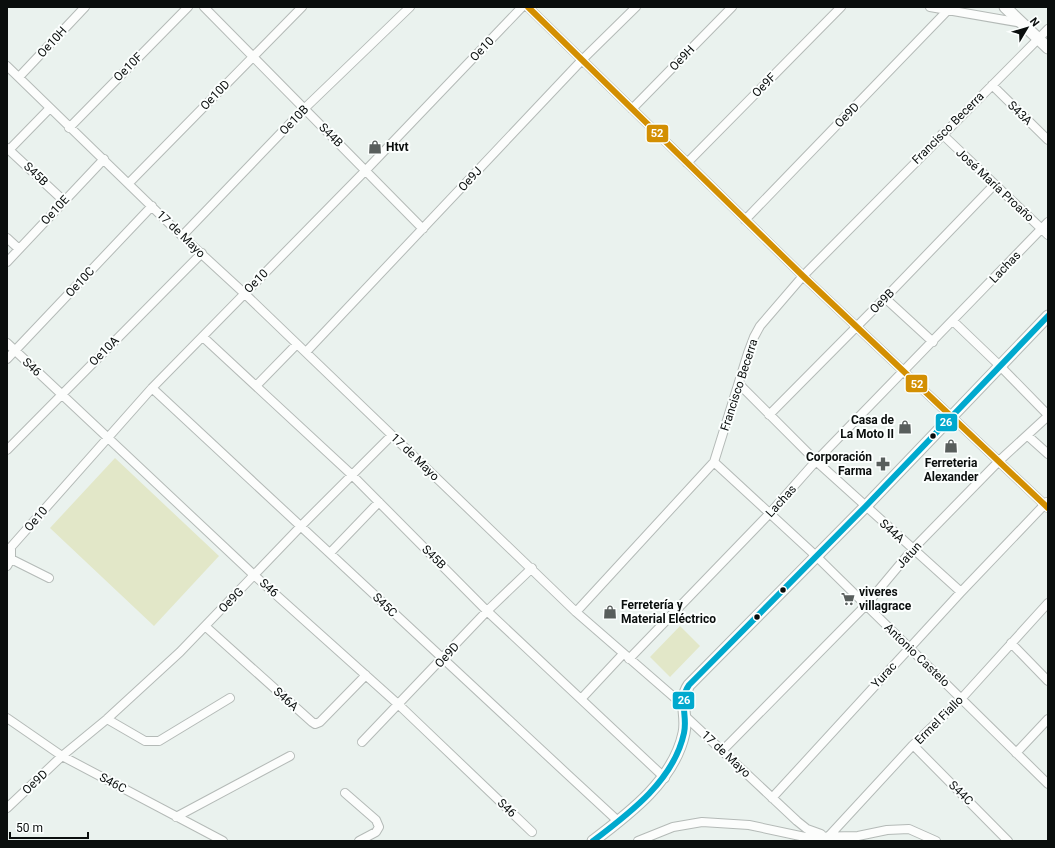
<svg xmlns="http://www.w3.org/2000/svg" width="1055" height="848" viewBox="0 0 1055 848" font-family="Roboto,sans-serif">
<rect width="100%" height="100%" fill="#eaf2ee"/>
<!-- green -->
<path fill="#e2e7c8" d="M 115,458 L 219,556 L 154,626 L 50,528 Z
M 680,626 L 700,646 L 670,677 L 650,657 Z"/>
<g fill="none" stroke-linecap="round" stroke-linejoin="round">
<!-- minor casing -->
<g stroke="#b4bab7" stroke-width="10">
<path id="minor" d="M 204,7 L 423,229
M 528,7 L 803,276 L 1048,508
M 930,7 L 1022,23
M 7,66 L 182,236 L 244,293 L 576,612 L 683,705
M 19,77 L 85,7
M 992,85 L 1048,140
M 632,109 L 732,7
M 69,128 L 188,7
M 942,134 L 1048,235
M 7,148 L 64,201
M 9,150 L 50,108
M 687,163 L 841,7
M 129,183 L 302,7
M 745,220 L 948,10
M 182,236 L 305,108 L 410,7
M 7,238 L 19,249
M 7,262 L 104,159
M 885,298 L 933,342
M 953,321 L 1000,366 L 1048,415
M 203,337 L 352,475 L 487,611 L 665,778
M 7,343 L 255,576 L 399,705 L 532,832
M 306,352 L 582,60 L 636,7
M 7,359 L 152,206
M 739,384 L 816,461 L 961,592
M 256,386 L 297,344
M 152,388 C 309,532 463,678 619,822
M 769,415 L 885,298 L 994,185
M 1028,436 L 1048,454
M 7,450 L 202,253
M 714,462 L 816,556 L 1048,784
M 330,553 L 379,502
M 11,559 L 49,578
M 7,566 L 11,559 L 11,547 L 152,388 L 366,170 L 522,7
M 576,612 L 714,462 L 748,353 L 754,337 L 760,326 L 803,276 L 1048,29
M 205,626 L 312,722 L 315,724 L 320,722 L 366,675
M 1011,643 L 1048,681
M 629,659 L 770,513 L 816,461 L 1048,222
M 581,699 L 623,654
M 685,716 L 797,821 L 807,829 L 821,834
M 7,718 L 62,756 L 223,841
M 107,719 L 145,741 L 159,741 L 230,698
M 362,742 L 487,611 L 532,568
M 913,745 L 1008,841
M 723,750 L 866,605 L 912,550 L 999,461 L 1048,416
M 1016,753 L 1048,719
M 345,793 L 376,820 L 379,827 L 376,832 L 359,841
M 772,798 L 961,592 L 1047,502
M 7,808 L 62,756 L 107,719 L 180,652 L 302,525 L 392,435
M 176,817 L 290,756
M 829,836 L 913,745 L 961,699 L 1048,603
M 638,841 L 673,827 L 702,822 L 749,825 L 805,837 L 858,836 L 887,830 L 909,829 L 936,841"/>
</g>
<!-- tertiary casing -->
<g stroke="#b4bab7" stroke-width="13">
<path id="tertiary" d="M 1005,7 L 1048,48
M 593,841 C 630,813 674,780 684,733 C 688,716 678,701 689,685 L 865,507 L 1048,316"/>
</g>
<!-- minor -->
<use href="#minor" stroke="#fcfdfc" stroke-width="8"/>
<!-- tertiary -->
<use href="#tertiary" stroke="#fcfdfc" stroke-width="11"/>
<!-- bus-1 casing -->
<g stroke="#fcfffe" stroke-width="9">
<path id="bus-1" d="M 593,841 C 630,813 674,780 684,733 C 688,716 678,701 689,685 L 865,507 L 1048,316"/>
</g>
<!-- bus-2 casing -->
<g stroke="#fcfffe" stroke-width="9">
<path id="bus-2" d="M 528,7 L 803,276 L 1048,508"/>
</g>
<!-- bus-1 -->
<use href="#bus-1" stroke="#00a9ce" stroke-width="6"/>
<!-- bus-2 -->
<use href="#bus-2" stroke="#d38f02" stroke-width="6"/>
</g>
<!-- icons -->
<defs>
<g id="shop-bare" transform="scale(1.08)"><path d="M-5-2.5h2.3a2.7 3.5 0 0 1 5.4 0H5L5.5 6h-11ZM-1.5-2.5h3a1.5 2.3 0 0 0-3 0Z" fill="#585e5c" stroke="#fcfffe" stroke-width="2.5" paint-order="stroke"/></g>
<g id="pharmacy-bare" transform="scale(1.08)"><path d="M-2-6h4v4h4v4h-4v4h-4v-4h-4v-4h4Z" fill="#585e5c" stroke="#fcfffe" stroke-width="2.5" paint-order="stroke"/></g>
<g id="supermarket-bare" transform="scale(1.08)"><path d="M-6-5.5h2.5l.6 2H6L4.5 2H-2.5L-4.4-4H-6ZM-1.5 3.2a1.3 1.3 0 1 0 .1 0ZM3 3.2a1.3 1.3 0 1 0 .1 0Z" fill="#585e5c" stroke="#fcfffe" stroke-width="2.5" paint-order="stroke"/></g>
</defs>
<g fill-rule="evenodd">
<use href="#shop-bare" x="375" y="147"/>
<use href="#shop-bare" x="905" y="427"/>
<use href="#shop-bare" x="951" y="446"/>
<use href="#pharmacy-bare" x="883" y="464"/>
<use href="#supermarket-bare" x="848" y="599"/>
<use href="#shop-bare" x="610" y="612"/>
</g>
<!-- markers -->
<g fill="#0a0e0d" stroke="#fcfffe" stroke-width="1.5">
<circle cx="933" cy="436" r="3.5"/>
<circle cx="783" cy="590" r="3.5"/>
<circle cx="757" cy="617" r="3.5"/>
</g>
<g text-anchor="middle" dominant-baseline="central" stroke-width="4" stroke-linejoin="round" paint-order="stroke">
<!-- street labels -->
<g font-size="12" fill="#0a0e0d" stroke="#fcfffe">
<text transform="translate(52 42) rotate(-47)">Oe10H</text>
<text transform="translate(482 49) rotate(-46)">Oe10</text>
<text transform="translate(682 58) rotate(-46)">Oe9H</text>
<text transform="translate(128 67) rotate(-45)">Oe10F</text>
<text transform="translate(764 85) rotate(-45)">Oe9F</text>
<text transform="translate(215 95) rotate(-46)">Oe10D</text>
<text transform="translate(1020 113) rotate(44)">S43A</text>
<text transform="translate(847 115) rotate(-46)">Oe9D</text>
<text transform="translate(294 120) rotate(-46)">Oe10B</text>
<text transform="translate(948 128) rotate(-45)">Francisco Becerra</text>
<text transform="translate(331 135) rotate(45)">S44B</text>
<text transform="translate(36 174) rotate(43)">S45B</text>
<text transform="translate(470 179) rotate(-47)">Oe9J</text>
<text transform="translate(995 185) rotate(43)">José María Proaño</text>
<text transform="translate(55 210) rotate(-47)">Oe10E</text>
<text transform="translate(181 234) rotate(44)">17 de Mayo</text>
<text transform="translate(1005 267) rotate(-46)">Lachas</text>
<text transform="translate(256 281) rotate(-45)">Oe10</text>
<text transform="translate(80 282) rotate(-47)">Oe10C</text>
<text transform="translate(882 301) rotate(-45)">Oe9B</text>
<text transform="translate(104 351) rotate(-45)">Oe10A</text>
<text transform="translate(32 367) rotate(43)">S46</text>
<text transform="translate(739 385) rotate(-72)">Francisco Becerra</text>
<text transform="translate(415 457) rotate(44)">17 de Mayo</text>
<text transform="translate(781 501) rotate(-48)">Lachas</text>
<text transform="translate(36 519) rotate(-49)">Oe10</text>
<text transform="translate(892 531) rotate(42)">S44A</text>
<text transform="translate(909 555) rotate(-48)">Jatun</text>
<text transform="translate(434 557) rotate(45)">S45B</text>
<text transform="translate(269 588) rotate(42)">S46</text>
<text transform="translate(231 600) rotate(-45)">Oe9G</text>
<text transform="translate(385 605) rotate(44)">S45C</text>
<text transform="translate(447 655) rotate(-47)">Oe9D</text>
<text transform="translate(917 655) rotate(44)">Antonio Castelo</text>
<text transform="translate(884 675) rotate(-47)">Yurac</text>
<text transform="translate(286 699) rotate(42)">S46A</text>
<text transform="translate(939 720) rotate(-45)">Ermel Fiallo</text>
<text transform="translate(726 754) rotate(43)">17 de Mayo</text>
<text transform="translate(35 782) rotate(-43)">Oe9D</text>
<text transform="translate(113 783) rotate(28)">S46C</text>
<text transform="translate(961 793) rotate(45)">S44C</text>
<text transform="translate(507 808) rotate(44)">S46</text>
</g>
<!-- poi labels -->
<g font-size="12" font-weight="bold" fill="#0a0e0d" stroke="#fcfffe" text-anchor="start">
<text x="386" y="147">Htvt</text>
<text x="894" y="420" text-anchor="end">Casa de<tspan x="894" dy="14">La Moto II</tspan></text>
<text x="872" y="457" text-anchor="end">Corporación<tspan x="872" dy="14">Farma</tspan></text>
<text x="951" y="463" text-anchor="middle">Ferreteria<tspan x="951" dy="14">Alexander</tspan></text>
<text x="859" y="592">viveres<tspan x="859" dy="14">villagrace</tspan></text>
<text x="621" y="605">Ferretería y<tspan x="621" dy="14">Material Eléctrico</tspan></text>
</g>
</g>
<g stroke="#fcfffe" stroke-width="1.5">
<rect x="646" y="124" width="23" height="19" rx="4" fill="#d38f02"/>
<rect x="905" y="374" width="23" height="19" rx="4" fill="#d38f02"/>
<rect x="935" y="413" width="23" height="19" rx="4" fill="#00a9ce"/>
<rect x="672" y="691" width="23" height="19" rx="4" fill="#00a9ce"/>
</g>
<g font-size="11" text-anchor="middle" font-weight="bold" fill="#fff">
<text x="657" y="137">52</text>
<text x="917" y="388">52</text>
<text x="946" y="426">26</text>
<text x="684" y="704">26</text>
</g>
<!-- border -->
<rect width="1055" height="848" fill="none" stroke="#0a0e0d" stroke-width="16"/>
<!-- north arrow -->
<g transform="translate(1027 28) rotate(52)" stroke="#fcfffe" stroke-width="3" paint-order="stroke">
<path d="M0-3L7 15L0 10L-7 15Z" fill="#0a0e0d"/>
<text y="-6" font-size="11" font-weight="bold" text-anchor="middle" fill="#0a0e0d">N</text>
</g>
<!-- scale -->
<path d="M10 832v6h78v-6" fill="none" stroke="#0a0e0d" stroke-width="2"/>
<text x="16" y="832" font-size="12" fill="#0a0e0d" stroke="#fcfffe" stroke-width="3" paint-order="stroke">50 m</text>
</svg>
